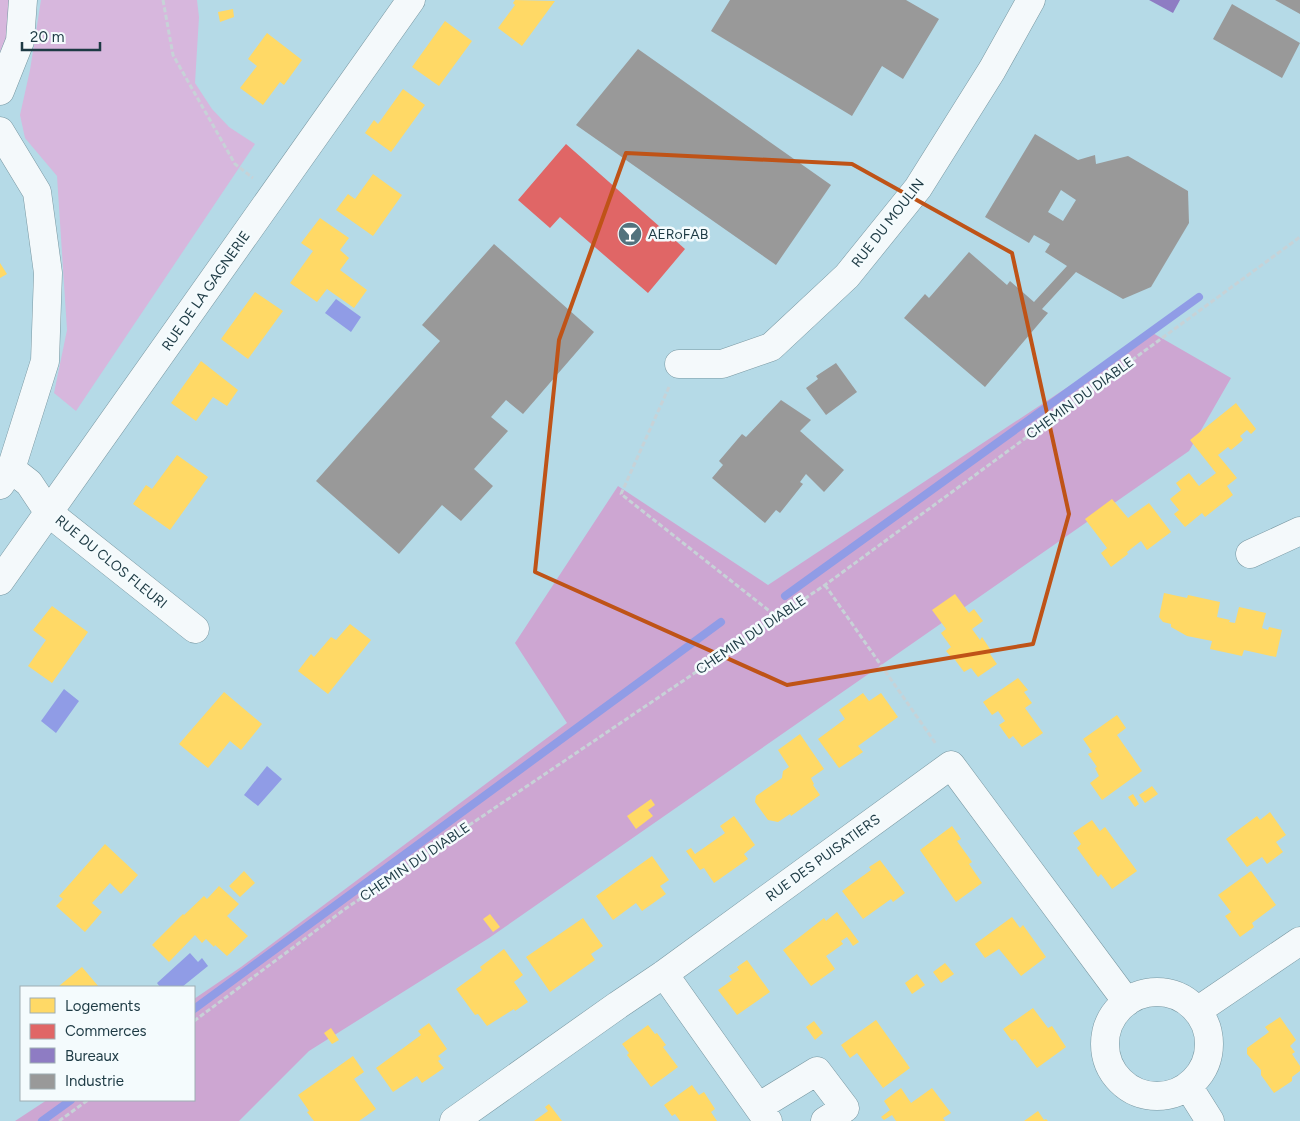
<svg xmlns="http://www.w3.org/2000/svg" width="1300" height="1121" viewBox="0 0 1300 1121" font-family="Figtree,sans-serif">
<rect width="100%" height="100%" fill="#b5dae7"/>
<!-- green -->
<path fill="#d7b7dd" d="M 0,0 L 10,0 L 11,27 L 0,52 Z
M 41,0 L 197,0 L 199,17 L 195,83 L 212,109 L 229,127 L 255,144 L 76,411 L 54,393 L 67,330 L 57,176 L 25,138 L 20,115 L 30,70 Z"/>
<!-- forest -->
<path fill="#cda6d2" d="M 1151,332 L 1231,378 L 1189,451 L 489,938 L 309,1051 L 239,1121 L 15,1121 L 47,1100 L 194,1100 L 194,999 L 241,967 L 567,723 L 515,643 L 618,486 L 768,585 Z"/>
<!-- water -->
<path fill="#909ce6" d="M 336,299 L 361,317 L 351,332 L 325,313 Z
M 64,689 L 79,701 L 56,733 L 41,721 Z
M 267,766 L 282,779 L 258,806 L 244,795 Z
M 190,953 L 198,962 L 202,958 L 208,966 L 182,987 L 160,987 L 157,983 Z"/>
<!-- homes -->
<path fill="#ffd966" d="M 515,0 L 555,1 L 522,46 L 498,28 L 515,5 L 513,3 Z
M 233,9 L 234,17 L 220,22 L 218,12 Z
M 445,21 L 472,41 L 439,86 L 412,67 Z
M 267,33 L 302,60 L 284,85 L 280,82 L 263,105 L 240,88 L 257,66 L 248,59 Z
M 403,89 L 425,105 L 391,152 L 365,133 L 374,120 L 378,124 Z
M 373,174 L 402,195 L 373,236 L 336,210 L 348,194 L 355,199 Z
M 320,218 L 349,238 L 340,250 L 349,258 L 340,270 L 367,290 L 354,308 L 327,289 L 317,302 L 290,283 L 313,251 L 301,243 Z
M 0,263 L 7,274 L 0,278 Z
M 255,292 L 283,311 L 248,359 L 221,339 Z
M 201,361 L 238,390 L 227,406 L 213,397 L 196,421 L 171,403 Z
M 1236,403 L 1256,429 L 1251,434 L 1247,430 L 1240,436 L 1243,440 L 1231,450 L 1228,447 L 1218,455 L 1237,478 L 1227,486 L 1233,495 L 1205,517 L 1202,513 L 1185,527 L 1174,514 L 1179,510 L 1170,499 L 1181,490 L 1176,483 L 1189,473 L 1199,486 L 1216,473 L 1190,440 Z
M 177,455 L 208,477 L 170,530 L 133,504 L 146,485 L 152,489 Z
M 1112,499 L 1128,518 L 1149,503 L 1171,532 L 1147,550 L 1141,541 L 1127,552 L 1128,554 L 1111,567 L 1101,553 L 1107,548 L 1085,519 Z
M 1164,593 L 1187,598 L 1188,595 L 1220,602 L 1217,617 L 1230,620 L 1229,622 L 1235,623 L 1239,607 L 1266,613 L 1262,628 L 1268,630 L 1269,627 L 1282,630 L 1276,657 L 1244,650 L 1242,656 L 1210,649 L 1212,641 L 1187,636 L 1171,627 L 1171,624 L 1163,622 L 1159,617 Z
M 955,594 L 969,613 L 974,609 L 983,621 L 972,629 L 980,640 L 982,637 L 992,652 L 990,654 L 997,664 L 978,677 L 971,668 L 964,672 L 953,657 L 952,658 L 946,651 L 951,647 L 941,633 L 946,629 L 932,610 Z
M 52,606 L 88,632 L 52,683 L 28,666 L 46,640 L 33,630 Z
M 350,624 L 371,640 L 328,694 L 298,671 L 311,654 L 314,657 L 331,637 L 336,640 Z
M 1018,678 L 1028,690 L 1024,692 L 1032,703 L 1025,708 L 1043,733 L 1022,747 L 1013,736 L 1009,739 L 999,725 L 1005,721 L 998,711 L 992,715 L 983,702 Z
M 224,692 L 262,724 L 241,750 L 230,741 L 208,768 L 179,744 Z
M 863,693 L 869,701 L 881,693 L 898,717 L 858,746 L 863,752 L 839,768 L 818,739 L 845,719 L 839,710 Z
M 1117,715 L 1126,728 L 1117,735 L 1142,771 L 1102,800 L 1090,783 L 1099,776 L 1095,768 L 1097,767 L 1088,754 L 1092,752 L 1083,739 Z
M 800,734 L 824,769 L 811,778 L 814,784 L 813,785 L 820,795 L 791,816 L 790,814 L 778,822 L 768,820 L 755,802 L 756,796 L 782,778 L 783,771 L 789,767 L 778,750 Z
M 1152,786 L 1158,794 L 1145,803 L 1139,795 Z
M 1133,794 L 1139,804 L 1135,807 L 1128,797 Z
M 651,799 L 655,805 L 648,810 L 653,816 L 636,829 L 627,816 Z
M 1270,812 L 1286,835 L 1276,842 L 1283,852 L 1267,864 L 1262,857 L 1247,867 L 1226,839 L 1257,816 L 1260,820 Z
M 734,816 L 755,845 L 744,854 L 748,859 L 714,883 L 704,868 L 700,870 L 686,851 L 691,848 L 695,854 L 725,833 L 720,826 Z
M 1092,820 L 1100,831 L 1105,827 L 1137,871 L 1112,889 L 1101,874 L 1098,877 L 1077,848 L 1081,844 L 1073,833 Z
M 952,826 L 961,839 L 957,841 L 972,862 L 969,864 L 982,883 L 956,902 L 920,850 Z
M 105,844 L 138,875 L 121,894 L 110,883 L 92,903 L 102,912 L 85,932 L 56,906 L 63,899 L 59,896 Z
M 652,856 L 669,880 L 660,886 L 666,894 L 642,911 L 636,903 L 613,920 L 596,896 Z
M 880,860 L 905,893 L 893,902 L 891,899 L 863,919 L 842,891 L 871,870 L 869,867 Z
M 244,871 L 255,883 L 240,897 L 229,886 Z
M 1251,871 L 1276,905 L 1252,923 L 1254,927 L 1240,937 L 1225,916 L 1231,912 L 1218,895 Z
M 219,886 L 239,904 L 227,916 L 248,936 L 227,956 L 215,945 L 214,947 L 206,939 L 202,943 L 195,935 L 169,962 L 152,945 L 183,914 L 184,915 L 204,896 L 207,899 Z
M 837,912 L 859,942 L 853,946 L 847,937 L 841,941 L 843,944 L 826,956 L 835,969 L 811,986 L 783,950 L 824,918 L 826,921 Z
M 490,914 L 500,927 L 493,932 L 483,919 Z
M 1012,917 L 1020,928 L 1023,925 L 1046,957 L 1021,976 L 999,949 L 985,958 L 975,944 Z
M 583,918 L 603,946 L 591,954 L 595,960 L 550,992 L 526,957 Z
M 504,949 L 523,975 L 514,982 L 528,1002 L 515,1011 L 514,1009 L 487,1026 L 478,1014 L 475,1015 L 456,989 L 482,970 L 480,967 Z
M 747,960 L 770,992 L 737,1015 L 718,990 L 732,980 L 729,976 L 739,970 L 737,967 Z
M 945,963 L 954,974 L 941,983 L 933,972 Z
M 82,967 L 99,987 L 57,987 L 59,986 Z
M 917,974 L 925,985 L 912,994 L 905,983 Z
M 1033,1008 L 1048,1028 L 1052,1026 L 1066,1047 L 1037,1068 L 1015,1039 L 1012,1041 L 1003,1029 Z
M 1280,1017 L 1296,1040 L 1290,1046 L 1295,1052 L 1292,1054 L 1300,1066 L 1300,1071 L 1292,1077 L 1292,1081 L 1274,1093 L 1261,1075 L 1261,1070 L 1247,1054 L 1247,1048 L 1269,1032 L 1265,1027 Z
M 876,1020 L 910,1068 L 883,1088 L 857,1053 L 850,1058 L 841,1045 Z
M 814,1021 L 823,1033 L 815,1040 L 806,1027 Z
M 429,1023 L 447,1049 L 438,1056 L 441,1059 L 438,1061 L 444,1068 L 422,1083 L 417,1076 L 393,1092 L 376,1068 L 421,1035 L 418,1031 Z
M 648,1025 L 655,1034 L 657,1033 L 666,1045 L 663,1047 L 678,1067 L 651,1087 L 627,1055 L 629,1053 L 622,1044 Z
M 331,1028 L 339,1040 L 332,1044 L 324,1033 Z
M 353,1056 L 364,1072 L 354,1079 L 376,1109 L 359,1121 L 314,1121 L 307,1112 L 309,1111 L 298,1095 Z
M 692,1085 L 699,1095 L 704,1092 L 715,1109 L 711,1112 L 717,1121 L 680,1121 L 675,1114 L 672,1116 L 664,1105 Z
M 901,1088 L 911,1103 L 932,1088 L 951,1113 L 943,1118 L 945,1121 L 896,1121 L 892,1115 L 884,1120 L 881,1117 L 890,1110 L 884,1101 Z
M 549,1104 L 562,1121 L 534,1121 L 548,1111 L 545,1107 Z
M 1038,1111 L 1044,1120 L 1046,1119 L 1048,1121 L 1024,1121 Z"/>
<!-- shops -->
<path fill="#e06666" d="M 566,144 L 685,249 L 648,293 L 560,217 L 550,228 L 518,200 Z"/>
<!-- offices -->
<path fill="#8e7cc3" d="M 1149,0 L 1180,0 L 1173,13 Z"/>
<!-- industry -->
<path fill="#999" fill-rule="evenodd" d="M 730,0 L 906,0 L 939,19 L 903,79 L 882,66 L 852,116 L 711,31 Z
M 1275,0 L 1300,0 L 1300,14 Z
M 1232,4 L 1300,43 L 1282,78 L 1213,39 Z
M 638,49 L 831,185 L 776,265 L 576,125 Z
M 1035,134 L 1078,160 L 1095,155 L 1096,164 L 1128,156 L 1188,191 L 1189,223 L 1151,287 L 1123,299 L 1076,272 L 1042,309 L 1048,313 L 985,387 L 904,318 L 925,294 L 929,298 L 969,252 L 1007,285 L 1010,281 L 1034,302 L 1067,266 L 1045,252 L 1050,244 L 1034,235 L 1029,243 L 985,217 ZM 1061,190 L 1076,200 L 1063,221 L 1048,212 Z
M 494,244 L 594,332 L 523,414 L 506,400 L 491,417 L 508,431 L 474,469 L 493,486 L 461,521 L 442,505 L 399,554 L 316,481 L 440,341 L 422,325 Z
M 836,363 L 857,392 L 826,415 L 806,388 L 818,379 L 816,376 Z
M 781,400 L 811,420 L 800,431 L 844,470 L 824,492 L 806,474 L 800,482 L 803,484 L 780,513 L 776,510 L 765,523 L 712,478 L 723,465 L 719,461 L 742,434 L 746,437 Z"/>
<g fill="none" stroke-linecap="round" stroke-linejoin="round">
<!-- stream -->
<path stroke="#909ce6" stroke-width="8" d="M 785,596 L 1199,297
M 194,1009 L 721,622
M 42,1121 L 71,1100"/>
<!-- minor casing -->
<g stroke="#7897a1" stroke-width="29">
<path id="minor" d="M 0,91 L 20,41 L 23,0
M 0,131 L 37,192 L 48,273 L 45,361 L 11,469 L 0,485
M 679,364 L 722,364 L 771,347 L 847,276 L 918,188 L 992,70 L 1031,0
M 11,469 L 29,483 L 49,513 L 195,629
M 1250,554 L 1300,531
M 0,581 L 411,0
M 664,974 L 768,1121
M1105 1044a52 52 0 1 1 104 0a52 52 0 1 1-104 0Z
M 1197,1011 L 1300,941
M 1188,1086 L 1210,1121
M 758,1107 L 817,1071 L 845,1108 L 825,1121
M 454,1121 L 618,1005 L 664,974 L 951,765 L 1127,1002"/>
</g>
<!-- path -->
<path stroke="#c7d2d7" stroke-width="3" stroke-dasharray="5 2.5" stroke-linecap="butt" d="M 163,0 L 173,55 L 235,164 L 253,178
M 669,387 L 621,494 L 777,617
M 825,585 L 936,744
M 194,1021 L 345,909 L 825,585 L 1300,237
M 59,1121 L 88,1100"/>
<!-- minor -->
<use href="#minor" stroke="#f4f9fb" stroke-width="28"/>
</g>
<!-- marked area -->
<path fill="none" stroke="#bf5317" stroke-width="4" stroke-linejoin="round" d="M 626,153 L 852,164 L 1012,253 L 1069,514 L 1033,644 L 787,685 L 535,572 L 559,340 Z"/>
<!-- icons -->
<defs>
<g id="bar-disc" transform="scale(1.25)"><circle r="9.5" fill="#52727d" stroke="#f4fbfd"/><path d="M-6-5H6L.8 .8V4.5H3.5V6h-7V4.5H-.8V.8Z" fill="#fff"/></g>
</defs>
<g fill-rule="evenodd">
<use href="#bar-disc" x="630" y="234"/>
</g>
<g text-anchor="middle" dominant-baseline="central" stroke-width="5" stroke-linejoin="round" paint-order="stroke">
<!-- street labels -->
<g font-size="14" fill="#1d3a44" stroke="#f4fbfd">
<text transform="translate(888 223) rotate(-52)">RUE DU MOULIN</text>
<text transform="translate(206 291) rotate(-55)">RUE DE LA GAGNERIE</text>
<text transform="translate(1080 398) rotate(-36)">CHEMIN DU DIABLE</text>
<text transform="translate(111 562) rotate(39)">RUE DU CLOS FLEURI</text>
<text transform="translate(751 635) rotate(-34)">CHEMIN DU DIABLE</text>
<text transform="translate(823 858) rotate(-36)">RUE DES PUISATIERS</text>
<text transform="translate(415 862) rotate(-34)">CHEMIN DU DIABLE</text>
</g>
<!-- poi labels -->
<g font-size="14" fill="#1d3a44" stroke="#f4fbfd" text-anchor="start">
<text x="648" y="234">AERoFAB</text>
</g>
</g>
<!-- legend -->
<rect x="20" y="986" width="175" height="115" fill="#f4fbfd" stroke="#9eaeb3"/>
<rect x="30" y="998" width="25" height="15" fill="#ffd966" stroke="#9eaeb3"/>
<text x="65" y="1011" font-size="15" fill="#1d3a44">Logements</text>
<rect x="30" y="1024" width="25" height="15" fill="#e06666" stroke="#9eaeb3"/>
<text x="65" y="1036" font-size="15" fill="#1d3a44">Commerces</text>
<rect x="30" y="1048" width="25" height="15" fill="#8e7cc3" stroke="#9eaeb3"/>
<text x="65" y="1061" font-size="15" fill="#1d3a44">Bureaux</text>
<rect x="30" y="1074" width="25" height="15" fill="#999999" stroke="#9eaeb3"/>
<text x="65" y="1086" font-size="15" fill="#1d3a44">Industrie</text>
<!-- scale -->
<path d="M22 42v8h78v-8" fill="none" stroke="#1d3a44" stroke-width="2.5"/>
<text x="30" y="42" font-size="15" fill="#1d3a44" stroke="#f4fbfd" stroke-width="4" paint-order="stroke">20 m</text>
</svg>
